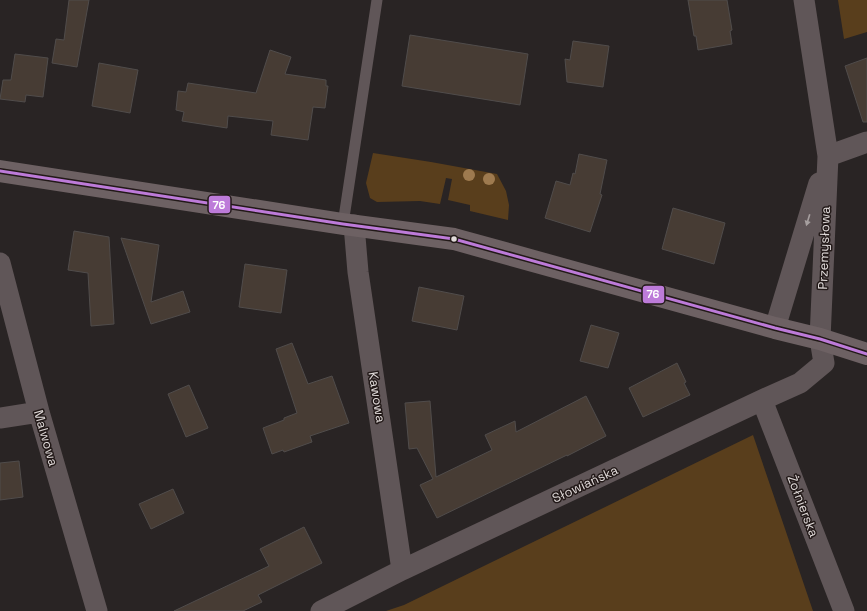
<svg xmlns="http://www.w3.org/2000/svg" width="867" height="611" viewBox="0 0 867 611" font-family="'Space Grotesk',sans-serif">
<rect width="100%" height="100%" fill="#292424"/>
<!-- green -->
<path fill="#593e1c" d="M 838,0 L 867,0 L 867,32 L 844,39 Z
M 373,153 L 431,162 L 497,174 L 506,191 L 509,205 L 508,220 L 470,211 L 470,205 L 448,200 L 452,179 L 446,178 L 440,204 L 420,201 L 377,202 L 370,198 L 366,183 Z
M 753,435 L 813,611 L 386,611 L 404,605 Z"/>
<!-- building -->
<path fill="#473c34" stroke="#504c4b" d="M 69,0 L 89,0 L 77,67 L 52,63 L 56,39 L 64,40 Z
M 688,0 L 727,0 L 732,30 L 730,31 L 732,44 L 698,50 L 696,36 L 694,36 Z
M 410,35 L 528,54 L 520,105 L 402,86 Z
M 573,41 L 609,46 L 603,87 L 567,82 L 565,59 L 570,60 Z
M 270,50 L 291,57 L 285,74 L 326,80 L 326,86 L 328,86 L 325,108 L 313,107 L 308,140 L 271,135 L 273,121 L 228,116 L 227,128 L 182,121 L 184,112 L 176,110 L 178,91 L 186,92 L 188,83 L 256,93 Z
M 15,54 L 48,58 L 43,97 L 26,95 L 25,102 L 0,99 L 3,80 L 11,80 Z
M 867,58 L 867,122 L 863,122 L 845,66 Z
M 99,63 L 138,70 L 130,113 L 92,106 Z
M 579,154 L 607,160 L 600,194 L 602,195 L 590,232 L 545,218 L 556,181 L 570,185 L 573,173 L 575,174 Z
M 673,208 L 725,223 L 714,264 L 662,249 Z
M 74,231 L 109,237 L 114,324 L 91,326 L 88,273 L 68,270 Z
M 121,238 L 159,245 L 151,302 L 183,291 L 190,312 L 151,324 Z
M 245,264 L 287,270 L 281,313 L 239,307 Z
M 419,287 L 464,296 L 457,330 L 412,321 Z
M 591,325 L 619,333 L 608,368 L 580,361 Z
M 292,343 L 308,384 L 332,376 L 349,423 L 310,436 L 312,442 L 284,452 L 283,450 L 272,454 L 263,428 L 284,420 L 284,418 L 297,413 L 276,349 Z
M 677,363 L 686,382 L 684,383 L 690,395 L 643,417 L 629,388 Z
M 189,385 L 208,428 L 186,437 L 168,394 Z
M 586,396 L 606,436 L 567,456 L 567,455 L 437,518 L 420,485 L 433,479 L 417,448 L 409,449 L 405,403 L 430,401 L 436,477 L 492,450 L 485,435 L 515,421 L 516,432 Z
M 19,461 L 23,497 L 0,500 L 0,463 Z
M 173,489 L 184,513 L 151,529 L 139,504 Z
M 304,527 L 322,563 L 258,595 L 262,602 L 243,611 L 174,611 L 269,566 L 260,549 Z"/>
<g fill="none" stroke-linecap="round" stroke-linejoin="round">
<!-- service -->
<path stroke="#605658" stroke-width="11" d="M 343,224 L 377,0"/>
<!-- minor -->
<path stroke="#605658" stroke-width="21" d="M 828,156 L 867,142
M 354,225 L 358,272 L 402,570
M 0,263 L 39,412 L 97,611
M 775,328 L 819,183
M 762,400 L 844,611
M 0,418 L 39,412
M 321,611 L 402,570 L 762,400 L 800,383 L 824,363 L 820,339 L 828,156 L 804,0"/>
<!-- secondary -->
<path stroke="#6d6163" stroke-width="22" d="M 0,171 L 343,224 L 454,239 L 775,328 L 820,339 L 867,354"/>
<!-- bus-1 casing -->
<g stroke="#221918" stroke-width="6">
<path id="bus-1" d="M 0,171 L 343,224 L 454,239 L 775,328 L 820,339 L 867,354"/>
</g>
<!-- bus-1 -->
<use href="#bus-1" stroke="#bd7bd9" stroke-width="3"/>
</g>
<!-- trees -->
<g fill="#9e7a4f">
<circle cx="469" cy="175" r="6"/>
<circle cx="489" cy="179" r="6"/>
</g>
<!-- one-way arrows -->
<defs><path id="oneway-solid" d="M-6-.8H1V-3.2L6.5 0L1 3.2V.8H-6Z"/></defs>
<use fill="#a69f9f" href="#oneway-solid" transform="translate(808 220) rotate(107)"/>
<!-- markers -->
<circle fill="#e0dad9" stroke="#221918" stroke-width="1.5" cx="454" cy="239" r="3.5"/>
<g text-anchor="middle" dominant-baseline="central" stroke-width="3" stroke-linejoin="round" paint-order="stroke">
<!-- street labels -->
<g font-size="13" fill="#e0dad9" stroke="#221918">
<text transform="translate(824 248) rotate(-88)">Przemysłowa</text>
<text transform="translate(377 397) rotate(81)">Kawowa</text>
<text transform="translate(46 438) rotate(74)">Malwowa</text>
<text transform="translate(585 484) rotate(-25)">Słowiańska</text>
<text transform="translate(803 506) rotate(69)">Żołnierska</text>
</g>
</g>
<g stroke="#221918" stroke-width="1.5">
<rect x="208" y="195" width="23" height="19" rx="4" fill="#bd7bd9"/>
<rect x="642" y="285" width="23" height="19" rx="4" fill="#bd7bd9"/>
</g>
<g font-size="11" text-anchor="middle" font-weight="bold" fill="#fff">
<text x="219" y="209">76</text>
<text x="653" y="298">76</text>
</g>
</svg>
